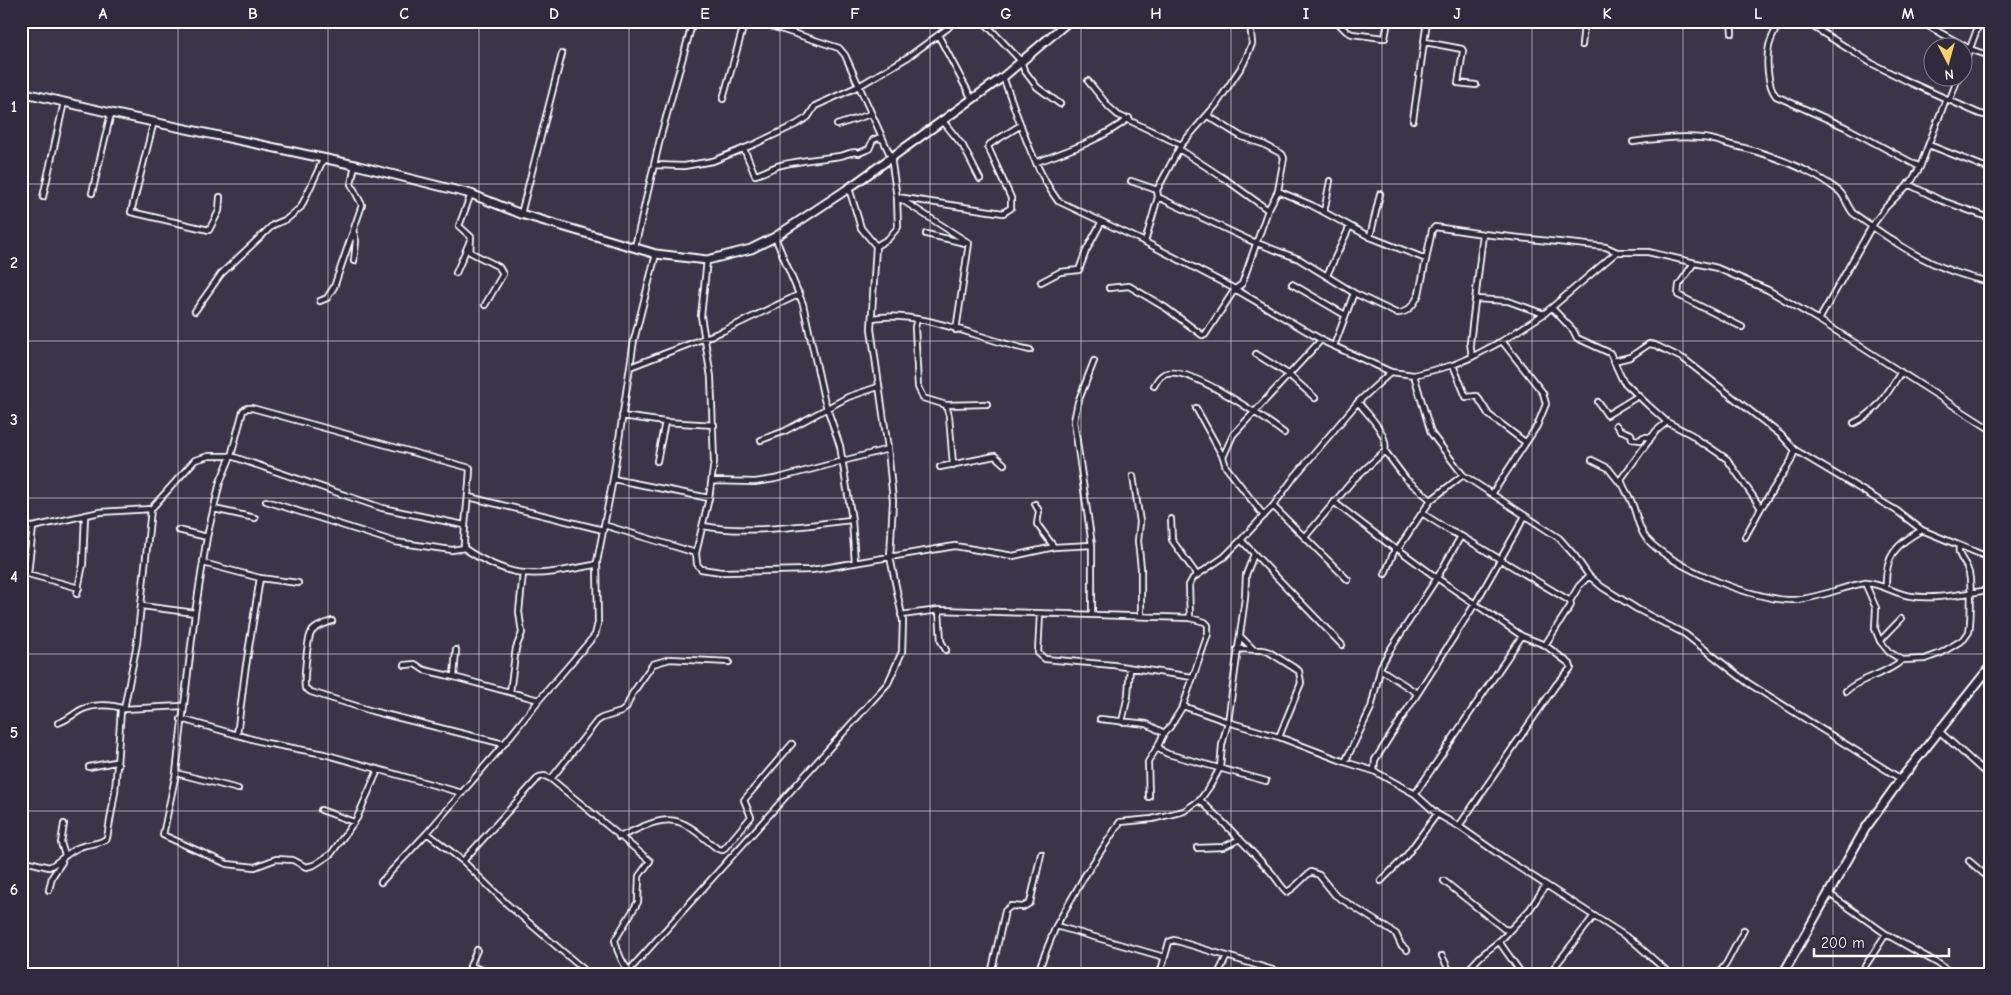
<svg xmlns="http://www.w3.org/2000/svg" width="2011" height="995" viewBox="0 0 2011 995" font-family="'Comic Neue',sans-serif">
<rect width="100%" height="100%" fill="#3c3449"/>
<filter id="ink" filterUnits="userSpaceOnUse"><feTurbulence type="fractalNoise" baseFrequency=".02" numOctaves="2"/><feDisplacementMap in="SourceGraphic" scale="10" xChannelSelector="R" yChannelSelector="G"/><feConvolveMatrix kernelMatrix="1 2 1 2 8 2 1 2 1" color-interpolation-filters="sRGB"/></filter>
<g filter="url(#ink)">
<g fill="none" stroke-linecap="round" stroke-linejoin="round">
<!-- street casing -->
<g stroke="#fff" stroke-width="8">
<path id="street" d="M 983,21 L 1021,61 L 1024,70 L 1037,87 L 1060,104
M 1339,21 L 1339,24 L 1346,31 L 1352,34 L 1383,38 L 1385,38 L 1388,21
M 1731,21 L 1732,33
M 1780,21 C 1776,29 1771,38 1769,46 C 1766,60 1767,85 1776,96 L 1845,127 L 1920,167
M 1804,21 L 1871,63 L 1909,82 L 1980,114 L 1990,116
M 1919,21 L 1970,49 L 1990,56
M 938,35 L 972,99
M 1425,42 L 1462,49 L 1463,51 L 1458,83 L 1476,85
M 1582,45 L 1584,26 L 1582,21
M 1964,65 L 1980,21
M 1003,77 C 1018,116 1033,168 1058,201 L 1145,242 L 1235,289 L 1327,343 L 1391,372 L 1414,375 L 1453,365 L 1472,357 L 1502,341 L 1544,314 L 1617,252 L 1648,252 L 1717,268 L 1768,290 L 1819,320 L 1990,429
M 1088,81 L 1109,107 L 1118,115 L 1181,145
M 723,99 L 745,21
M 1950,99 L 1958,78
M 1208,116 L 1242,137 L 1263,144 L 1282,154 L 1284,158 L 1278,191
M 942,120 L 963,146 L 980,179
M 1413,120 L 1427,21
M 154,121 L 131,212 L 209,230 L 219,211 L 220,197
M 837,125 L 871,114
M 1633,142 C 1653,139 1681,136 1701,138 C 1711,138 1721,142 1731,145 C 1765,152 1811,169 1839,191 C 1845,196 1847,206 1853,213 C 1899,246 1932,270 1990,282
M 1929,145 L 1990,169
M 744,149 L 755,175 C 765,173 772,167 781,165 C 801,160 820,159 840,156 C 847,155 852,150 859,153 L 869,149 L 873,140 L 878,138 L 882,139
M 1179,149 L 1228,181 L 1268,210
M 1037,162 C 1070,150 1101,140 1129,118
M 654,165 L 684,166 L 713,161 L 755,144 L 797,124 L 808,117 L 815,106 L 859,86 L 908,57 L 948,28 L 954,21
M 1131,181 L 1157,190
M 1908,184 L 1940,200 L 1990,218
M 849,188 L 861,228 L 876,246
M 92,193 L 111,113
M 471,194 L 459,226 L 471,237 L 470,252 L 499,267 L 503,274 L 485,305
M 43,197 L 64,102
M 897,197 L 1003,213 L 1011,208 L 1011,198 L 988,147 L 990,144 L 1021,125
M 1158,197 L 1249,240 L 1299,259 L 1354,293 L 1396,313 C 1408,314 1415,303 1419,294 L 1432,230 L 1435,227 L 1483,234 L 1606,247 L 1617,252
M 899,198 L 969,243 L 956,330
M 1324,212 L 1330,181
M 521,214 L 562,54
M 926,234 L 965,243
M 775,237 L 803,304 L 824,399 L 840,446 L 852,520 L 855,563
M 1370,237 L 1380,194
M 1145,242 L 1158,197 L 1157,190 L 1181,145 L 1216,105 L 1244,63 L 1252,44 L 1250,21
M 635,247 L 660,139 L 693,21
M 707,260 L 701,316 L 711,377 L 714,462 L 709,498 L 696,553 L 697,564 L 701,569 L 721,572 L 812,570 L 955,546 L 1013,556 L 1054,547 L 1092,545
M 354,261 L 356,241 L 354,233
M 1694,263 L 1679,285 L 1678,295 L 1742,327
M 456,273 L 469,243
M 1327,275 L 1350,226
M 1041,282 L 1060,272 L 1079,270 L 1086,251 L 1101,223
M 1292,284 L 1345,315
M 1109,288 L 1129,286 L 1166,308 L 1202,335 L 1205,335 L 1235,289 L 1242,284 L 1268,210 L 1278,191 L 1311,205 L 1370,237 L 1426,259
M 1476,299 L 1508,301 L 1544,314
M 320,301 L 327,298 L 334,287 L 362,205 L 351,184 L 355,165
M 1552,308 L 1573,330 L 1577,338 L 1610,353 L 1623,381 L 1648,405 L 1667,422 L 1692,435 L 1701,443 L 1705,444 L 1727,459 L 1761,508
M 195,311 L 221,274 L 273,225 L 287,219 L 301,207 L 324,158
M 872,318 C 921,309 981,340 1030,350
M 917,319 L 915,327 L 918,387 L 923,398 L 946,405 L 987,404
M 1819,320 L 1872,226 L 1886,207 L 1911,182 L 1920,167 L 1946,99
M 1334,346 L 1354,293
M 1256,354 L 1288,374 L 1315,398
M 1472,357 L 1470,343 L 1483,234
M 1614,361 L 1630,357 L 1649,344 L 1655,345 L 1684,359 L 1781,435 L 1795,450
M 1453,365 L 1466,397 L 1477,396 L 1489,415 L 1525,442
M 630,367 L 723,331 L 800,294
M 1414,375 L 1431,433 L 1463,475 L 1559,538 L 1575,556 L 1589,576 L 1602,587 L 1637,609 L 1685,634 L 1748,683 L 1901,779
M 1154,386 C 1156,382 1160,376 1164,374 C 1187,363 1265,419 1284,433
M 1358,402 C 1368,415 1389,434 1385,451 L 1406,479 L 1431,500
M 1598,402 L 1607,415 L 1638,396
M 946,405 L 949,416 L 953,465
M 1196,408 L 1223,457 L 1226,467 L 1264,516
M 622,416 L 665,422 L 714,425
M 1667,422 L 1656,431 L 1621,479 C 1623,488 1629,495 1632,503 C 1637,515 1638,528 1646,538 C 1670,567 1758,602 1795,600 C 1819,598 1842,587 1865,583 C 1882,583 1894,594 1911,596 C 1937,600 1964,593 1990,590
M 1854,423 C 1878,412 1887,393 1901,372
M 1616,425 L 1620,430 L 1631,434 L 1632,439 L 1641,440 L 1643,437 L 1649,437 L 1649,441
M 761,440 L 785,431 L 848,397 L 878,387
M 1223,457 L 1233,435 L 1322,339
M 1592,460 L 1608,468 L 1620,483
M 657,461 L 665,422
M 940,467 L 995,456 L 1004,464
M 1133,476 L 1140,522 L 1138,541 L 1141,568 L 1141,616
M 613,479 L 709,498
M 712,481 L 755,482 L 775,479 L 888,449
M 1492,494 L 1537,426 L 1546,404 L 1543,393 L 1502,341
M 469,497 L 603,530
M 266,501 L 395,542 L 452,550 L 464,548
M 1334,502 L 1395,549
M 1035,504 L 1039,511 L 1037,524 L 1054,547
M 1273,506 L 1348,580
M 214,509 L 255,518
M 1422,513 L 1431,500 L 1463,475
M 1171,519 L 1172,540 L 1197,575
M 604,525 L 696,553
M 21,526 L 33,527 L 100,512 L 151,509
M 703,526 C 751,535 803,525 852,520
M 33,527 L 28,574 L 79,588
M 178,530 L 207,537
M 1305,537 L 1354,479 L 1385,451
M 1745,537 L 1761,508 L 1791,461 L 1795,450 L 1897,511 L 1922,530 L 1990,558
M 1241,540 L 1342,645
M 1398,549 L 1437,578 L 1522,636 L 1545,645 L 1570,664 L 1571,668 L 1556,685 L 1461,823 L 1460,827
M 203,563 L 260,578 L 298,583
M 1385,574 L 1395,549 L 1398,549 L 1422,513 L 1450,531 L 1461,536 L 1570,601 L 1571,605 L 1545,645
M 1865,583 L 1876,608 L 1875,629 L 1880,641 L 1889,652 L 1902,660 L 1925,659 L 1941,653 L 1964,639 L 1969,632 C 1971,621 1972,579 1968,570 C 1965,560 1957,557 1959,546
M 1886,586 C 1885,556 1896,544 1922,530
M 77,594 L 83,564 L 85,515
M 1570,601 L 1579,586 L 1589,576
M 142,606 L 195,613
M 939,610 L 941,641 L 946,650
M 1040,614 L 1038,653 L 1045,659 L 1113,665 L 1192,677
M 901,615 L 939,610 L 1190,618 L 1205,622 L 1208,625 L 1208,634 L 1183,706 L 1170,727 L 1164,733 L 1158,746 L 1162,751 L 1168,754 L 1266,781
M 1092,615 L 1092,545 L 1074,421 L 1078,402 L 1094,361
M 1190,618 L 1189,585 L 1193,578 L 1224,557 L 1241,540 L 1273,506 L 1295,476 L 1358,402 L 1391,372
M 332,621 C 325,624 315,626 311,633 C 307,641 304,678 305,688 L 311,692 L 372,711 L 504,744
M 1240,636 L 1254,650
M 1880,641 L 1901,619
M 1237,649 L 1263,650 L 1269,652 L 1299,671 L 1301,683 L 1279,737
M 456,650 L 454,677 L 539,700
M 405,665 L 415,664 L 424,670 L 454,677
M 1380,669 L 1417,693
M 1846,691 C 1861,677 1886,675 1902,660
M 510,692 L 516,648 L 522,633 L 519,612 L 523,573
M 1183,706 L 1228,722 L 1279,737 L 1345,762 L 1374,771 L 1415,794 L 1437,814 L 1460,827 L 1504,858 L 1633,941 L 1670,974
M 181,719 L 266,743 L 324,754 L 462,793
M 1100,719 L 1147,724 L 1164,733
M 1122,722 L 1128,695 L 1130,668
M 58,723 C 68,720 74,713 83,709 C 95,704 112,704 124,709 L 182,706
M 1939,731 L 1990,777
M 237,735 L 245,672 L 260,578
M 1345,762 L 1371,708 L 1381,666 L 1390,650 L 1437,578 L 1461,536
M 89,767 L 115,762 L 118,765
M 378,770 L 357,818 L 331,854 L 314,865 L 306,867 L 293,860 L 276,859 L 255,867 L 227,864 L 163,835 L 176,773 L 195,613 L 207,537 L 220,482 L 231,456 L 243,411 L 247,408 L 252,408 L 470,468 C 469,495 464,521 464,548 C 479,559 506,572 524,573 C 548,575 571,569 594,565 L 597,562 L 613,479 L 634,340 L 656,254
M 1374,771 L 1375,760 L 1475,604 L 1525,516
M 176,773 L 238,789
M 551,779 L 597,721 L 602,718 L 621,712 L 626,708 L 632,694 L 653,664 L 670,659 L 729,662
M 1415,794 L 1522,636
M 1149,797 L 1148,762 L 1158,746
M 1200,800 C 1223,822 1245,844 1267,868 C 1275,875 1279,885 1287,892 C 1297,887 1302,878 1311,872 L 1319,875 L 1335,895 L 1396,934 L 1401,945 L 1407,950
M 321,810 L 354,822
M 64,824 L 61,843 L 65,855
M 619,837 C 637,830 660,815 679,822 C 693,826 706,841 718,849 L 723,850 L 751,817 L 744,800 L 792,744
M 1197,848 L 1223,847 L 1240,839
M 21,860 L 49,867 C 60,862 68,851 80,847 C 89,843 100,845 107,838 L 115,792 L 121,710 L 124,709 L 137,643 L 151,509 L 195,460 L 209,456 L 231,456 L 382,508 L 464,525
M 463,861 L 539,777 L 545,776 L 551,779 L 650,861 L 639,876 L 638,902 L 615,940 C 617,951 623,967 633,974
M 1969,861 L 1990,879
M 1381,881 L 1406,856 L 1437,814
M 1444,881 L 1504,929 L 1510,930 L 1530,909 L 1546,885
M 381,882 L 427,833
M 49,890 L 52,877 L 62,862 L 61,859
M 1828,893 L 1886,934 L 1939,964 L 1952,974
M 1056,926 L 1164,957
M 1500,943 L 1522,974
M 477,950 L 470,966 L 494,974
M 1442,956 L 1451,974
M 589,974 L 507,904 L 463,861 L 427,833 L 504,744 L 539,700 L 595,635 L 598,623 L 597,562
M 626,974 L 888,683 L 902,652 L 903,621 L 890,557 L 893,501 L 888,449 L 871,329 L 876,246 L 888,239 L 898,227 L 897,198 L 891,157 L 845,55 L 839,48 L 765,24 L 751,21
M 991,974 L 1005,911 L 1011,906 L 1023,907 L 1030,903 L 1041,854
M 1037,974 L 1056,926 L 1084,877 L 1120,822 L 1152,819 L 1184,811 L 1200,800 L 1210,786 L 1220,768 L 1222,745 L 1228,722 L 1245,598 L 1246,575 L 1254,554
M 1160,974 L 1169,942 L 1174,940 L 1286,974
M 1218,974 L 1227,956
M 1461,974 C 1471,969 1472,965 1479,958 C 1490,947 1500,943 1510,930
M 1549,974 L 1594,916
M 1718,974 L 1726,964 L 1744,930
M 1860,974 L 1886,934"/>
</g>
<!-- secondary casing -->
<g stroke="#fff" stroke-width="11">
<path id="secondary" d="M 21,92 L 111,113 L 355,165 L 471,194 L 521,214 L 656,254 L 707,260 L 751,249 L 775,237 L 849,188 L 1003,77 L 1069,21
M 1783,974 L 1865,829 L 1901,779 L 1990,667"/>
</g>
<!-- street -->
<use href="#street" stroke="#2f2a3d" stroke-width="4.5"/>
<!-- secondary -->
<use href="#secondary" stroke="#2f2a3d" stroke-width="7"/>
</g>
</g>
<!-- grid -->
<path fill="none" stroke="#fff" stroke-width="1" stroke-opacity="0.55" d="M 178,21 L 178,974M 328,21 L 328,974M 479,21 L 479,974M 629,21 L 629,974M 780,21 L 780,974M 930,21 L 930,974M 1081,21 L 1081,974M 1231,21 L 1231,974M 1382,21 L 1382,974M 1532,21 L 1532,974M 1683,21 L 1683,974M 1833,21 L 1833,974M 21,184 L 1990,184M 21,341 L 1990,341M 21,498 L 1990,498M 21,654 L 1990,654M 21,811 L 1990,811"/>
<!-- margin -->
<rect width="2011" height="995" fill="none" stroke="#2f2a3d" stroke-width="55"/>
<!-- north arrow -->
<g transform="translate(1948 62) rotate(174)"><circle r="24" fill="#2f2a3d" stroke="#827f8b"/>
<path d="M0-4L9 19L0 12L-9 19Z" fill="#ffd166"/>
<text y="-8" font-size="14" font-weight="bold" text-anchor="middle" fill="#ffffff">N</text>
</g>
<!-- scale -->
<path d="M1814 948v8h135v-8" fill="none" stroke="#ffffff" stroke-width="2.5"/>
<text x="1821" y="948" font-size="15" fill="#ffffff" stroke="#2f2a3d" stroke-width="4" paint-order="stroke">200 m</text>
<rect x="28" y="28" width="1956" height="940" fill="none" stroke="#fff" stroke-width="2"/>
<g font-size="16" text-anchor="middle" font-weight="bold" fill="#fff">
<text x="103" y="19">A</text>
<text x="253" y="19">B</text>
<text x="404" y="19">C</text>
<text x="554" y="19">D</text>
<text x="705" y="19">E</text>
<text x="855" y="19">F</text>
<text x="1006" y="19">G</text>
<text x="1156" y="19">H</text>
<text x="1306" y="19">I</text>
<text x="1457" y="19">J</text>
<text x="1607" y="19">K</text>
<text x="1758" y="19">L</text>
<text x="1908" y="19">M</text>
<text x="14" y="112">1</text>
<text x="14" y="268">2</text>
<text x="14" y="425">3</text>
<text x="14" y="582">4</text>
<text x="14" y="738">5</text>
<text x="14" y="895">6</text>
</g>
</svg>
